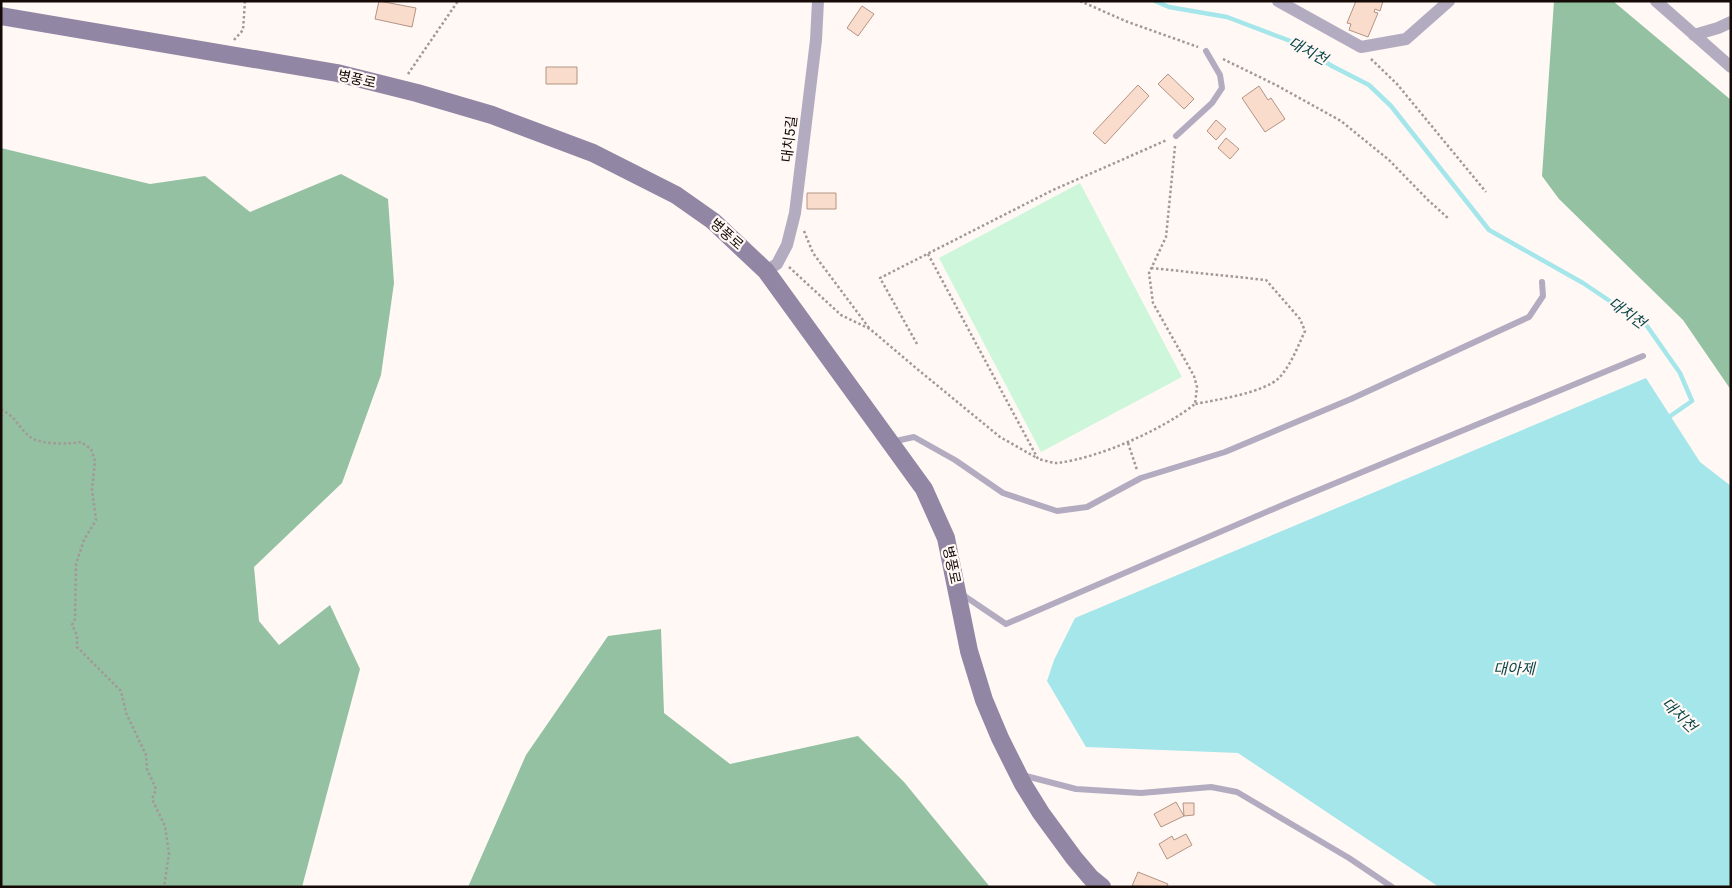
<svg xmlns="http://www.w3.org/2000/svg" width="1732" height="888" viewBox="0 0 1732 888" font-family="Roboto,'Noto Sans KR',sans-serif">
<rect width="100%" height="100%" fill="#fff8f5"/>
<!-- green -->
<path fill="#cef6da" d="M 1080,183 L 1182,377 L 1041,452 L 939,258 Z"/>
<!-- forest -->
<path fill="#93c1a2" d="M 1554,1 L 1613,1 L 1731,100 L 1731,390 L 1683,320 L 1559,199 L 1542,176 Z
M 1,148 L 150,184 L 205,176 L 250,212 L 341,174 L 388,199 L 394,283 L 381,375 L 342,483 L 254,567 L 259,621 L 279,645 L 330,605 L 360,669 L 302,887 L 1,887 Z
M 661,629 L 664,713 L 730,764 L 858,736 L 904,782 L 990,887 L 468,887 L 526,755 L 608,636 Z"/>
<!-- water -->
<path fill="#a5e6ea" d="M 1646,378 L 1700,462 L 1731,486 L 1731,887 L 1439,887 L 1238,753 L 1086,747 L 1047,681 L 1054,660 L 1075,618 Z"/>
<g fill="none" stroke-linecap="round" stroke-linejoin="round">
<!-- stream -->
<path stroke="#a5e6ea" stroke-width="4.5" d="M 1155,1 L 1169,7 L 1227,17 L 1293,42 L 1332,66 L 1369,85 L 1391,106 L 1489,230 L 1583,283 L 1647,326 L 1680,373 L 1692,401 L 1666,419"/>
</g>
<!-- building -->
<path fill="#fadccc" stroke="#b29484" d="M 379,1 L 416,8 L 412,27 L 375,19 Z
M 1356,1 L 1383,1 L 1380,11 L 1375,9 L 1374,12 L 1378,13 L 1368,37 L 1349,30 L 1351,24 L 1347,23 Z
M 862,6 L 874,14 L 858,36 L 847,28 Z
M 546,67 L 577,67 L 577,84 L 546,84 Z
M 1168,74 L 1194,99 L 1184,109 L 1158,84 Z
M 1138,85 L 1149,96 L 1105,144 L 1093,133 Z
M 1259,86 L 1268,100 L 1271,98 L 1285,119 L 1265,132 L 1242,98 Z
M 1216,120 L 1226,129 L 1216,140 L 1207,131 Z
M 1226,138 L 1239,149 L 1230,159 L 1218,148 Z
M 807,193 L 836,193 L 836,209 L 807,209 Z
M 1176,802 L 1184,816 L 1161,827 L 1154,814 Z
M 1183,803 L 1194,803 L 1194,815 L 1184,816 Z
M 1186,834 L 1192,845 L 1167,859 L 1159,844 L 1172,836 L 1174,840 Z
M 1138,872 L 1168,884 L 1167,887 L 1132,886 Z"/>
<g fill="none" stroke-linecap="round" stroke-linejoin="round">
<!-- path -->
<path stroke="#a29996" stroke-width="2.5" stroke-dasharray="2.5 2.5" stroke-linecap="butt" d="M 1080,1 L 1128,22 L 1198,47
M 234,40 L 243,30 L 245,1
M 1223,59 L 1276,85 L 1341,121 L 1389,160 L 1428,200 L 1449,219
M 1371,59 L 1397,84 L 1486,192
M 408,74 L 458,1
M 804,231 L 813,253 L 869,328
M 928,254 L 1038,459 C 1044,460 1051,463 1057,463 C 1099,458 1162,430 1195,404 L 1197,387 L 1194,376 L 1153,303 L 1149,273 L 1166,237 L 1175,146
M 789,267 L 841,315 L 870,329 L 916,368 L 1000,437 L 1037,458
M 1151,268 L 1266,280 L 1300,319 L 1305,331 C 1298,346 1291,365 1279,378 C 1263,393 1216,400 1195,404
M 917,344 L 880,278 L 1053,190 L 1167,140
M 1,409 C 17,418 18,427 30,437 C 41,445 68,444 81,442 L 91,449 L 95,461 L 92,490 L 96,520 L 84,540 L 76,564 L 75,619 L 72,625 L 77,635 L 77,647 L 121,691 L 126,713 L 146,755 L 147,769 L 156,789 L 152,799 L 165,826 L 169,854 L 164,887
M 1128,443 L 1137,470"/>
<!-- service -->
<path stroke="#b3acc0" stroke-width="6" d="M 1176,136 L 1212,103 L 1222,88 L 1220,75 L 1206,51
M 891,442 L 914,437 L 955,460 L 1003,493 L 1057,511 L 1087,507 L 1141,478 L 1225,452 L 1351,399 L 1529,317 L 1543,296 L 1542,282
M 960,593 L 1006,624 L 1285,504 L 1643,356
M 1022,775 L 1076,789 L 1141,793 L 1211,787 L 1237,792 L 1349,858 L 1392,887"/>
<!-- minor -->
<path stroke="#b3acc0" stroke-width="12" d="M 1278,1 L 1361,47 L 1406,39 L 1449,1
M 1656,1 L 1731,67
M 1694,35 L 1718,28 L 1731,22
M 766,271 L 777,264 L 787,245 L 795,213 L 816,40 L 818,1"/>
<!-- secondary -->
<path stroke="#9186a3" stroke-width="18" d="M 1,16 L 337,73 L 417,93 L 492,115 L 593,153 L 676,195 L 713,221 L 766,271 L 924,489 L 946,538 L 969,651 L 984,700 L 1000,738 L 1023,784 L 1041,813 L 1074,858 L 1091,878 L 1102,887"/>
</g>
<g text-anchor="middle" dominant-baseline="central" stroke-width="4.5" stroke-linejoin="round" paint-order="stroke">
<!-- street labels -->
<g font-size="14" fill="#150a06" stroke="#fff8f5">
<text transform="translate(357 79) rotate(13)">병풍로</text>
<text transform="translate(789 139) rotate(-83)">대치5길</text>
<text transform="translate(727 234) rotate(41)">병풍로</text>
<text transform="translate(952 565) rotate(78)">병풍로</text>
</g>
<!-- water labels -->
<g font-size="15" font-style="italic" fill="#0a474a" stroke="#fff8f5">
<text transform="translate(1308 51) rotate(28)">대치천</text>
<text transform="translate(1627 313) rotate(36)">대치천</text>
<text x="1514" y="669">대아제</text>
<text transform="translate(1679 715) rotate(44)">대치천</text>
</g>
</g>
<!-- border -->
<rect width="1732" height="888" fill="none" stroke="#150a06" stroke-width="5"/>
</svg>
